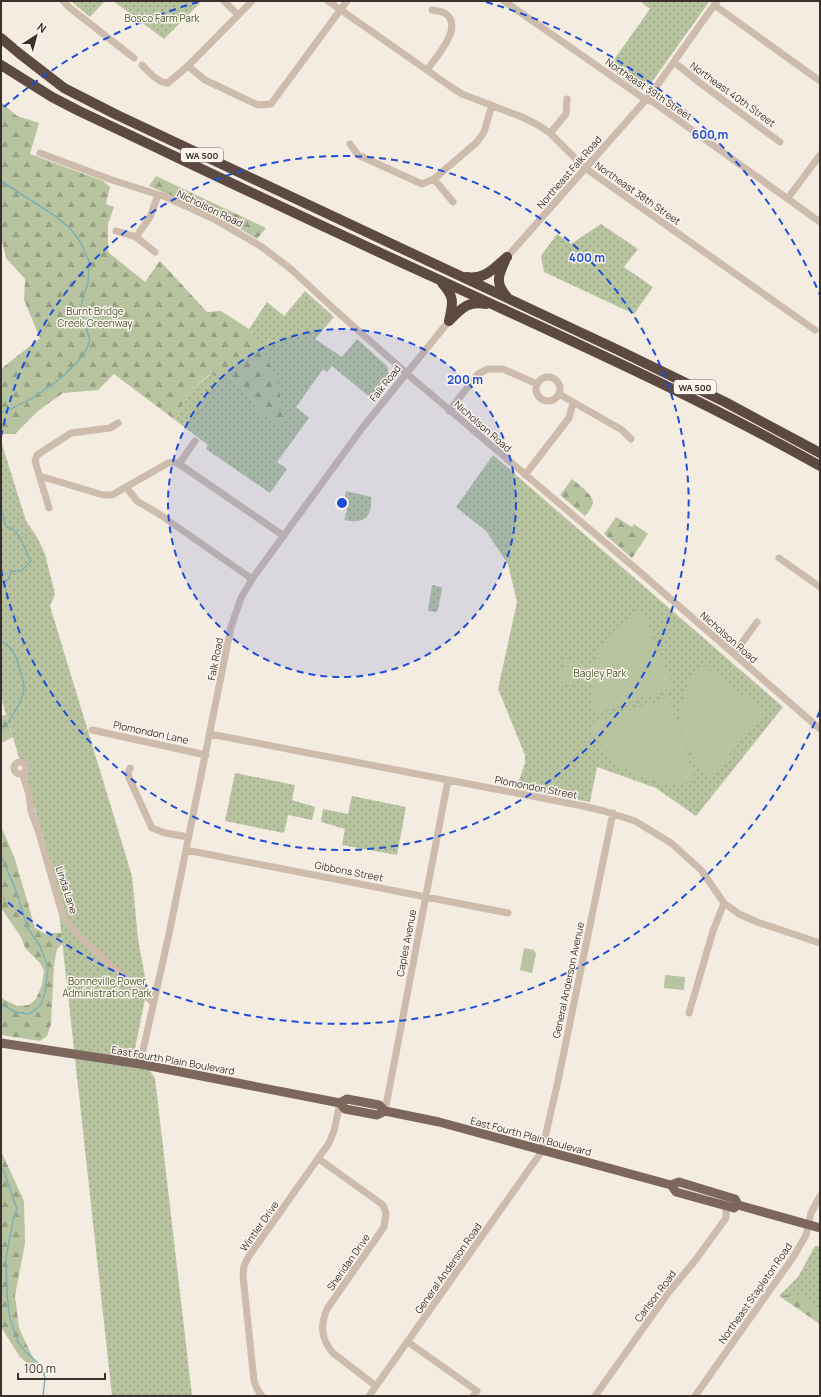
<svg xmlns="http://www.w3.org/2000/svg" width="821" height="1397" viewBox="0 0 821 1397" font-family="Manrope,sans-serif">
<defs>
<pattern id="grass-dots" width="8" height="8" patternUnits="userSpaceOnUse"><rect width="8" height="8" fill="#b8c4a0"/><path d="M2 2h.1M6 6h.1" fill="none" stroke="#97a083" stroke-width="1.8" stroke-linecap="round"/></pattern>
<pattern id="forest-firs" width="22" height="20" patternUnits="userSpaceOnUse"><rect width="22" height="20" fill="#b8c4a0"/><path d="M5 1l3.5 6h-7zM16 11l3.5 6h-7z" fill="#97a083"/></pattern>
</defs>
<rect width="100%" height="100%" fill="#f4ebe1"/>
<!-- grass -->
<path fill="url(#grass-dots)" d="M 71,1 L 105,1 L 90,17 Z
M 113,1 L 202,1 L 164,39 Z
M 640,1 L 709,2 L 649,86 L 638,89 L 608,68 L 650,9 Z
M 601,224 L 638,249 L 624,267 L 653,287 L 634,314 L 544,272 L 541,256 L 557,234 L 571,244 Z
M 305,291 L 334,317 L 315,339 L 342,357 L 357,339 L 387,366 L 389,375 L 372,399 L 332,366 L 327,372 L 323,369 L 296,407 L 309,418 L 277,462 L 287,469 L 270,493 L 206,449 L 208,445 L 175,420 L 190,390 L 210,375 L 231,378 L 244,390 L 259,413 L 262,348 L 249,329 L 267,302 L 284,316 Z
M 1,441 L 26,521 L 37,537 L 45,554 L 55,594 L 50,606 L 132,876 L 138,939 L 147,988 L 135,1049 L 155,1078 L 192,1396 L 112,1396 L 55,876 L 1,698 Z
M 493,455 L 783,707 L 696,816 L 656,788 L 597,767 L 590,802 L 516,789 L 525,763 L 525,755 L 498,689 L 517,602 L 508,564 L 486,531 L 456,507 Z
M 346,491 L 371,497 C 372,518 364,524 344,520 L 347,511 L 344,501 Z
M 432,585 L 441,587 L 442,589 L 438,610 L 436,612 L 428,611 Z
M 235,773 L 295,785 L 292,800 L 315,807 L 312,820 L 288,815 L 284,833 L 225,821 Z
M 352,796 L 406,807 L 397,855 L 342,845 L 345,829 L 321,822 L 323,809 L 348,814 Z
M 815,1246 L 820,1246 L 820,1309 L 811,1303 L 779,1296 L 798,1277 Z"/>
<!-- forest -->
<path fill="url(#forest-firs)" d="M 1,102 L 17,116 L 39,123 L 30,154 L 103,181 L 110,187 L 106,204 L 114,207 L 108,224 L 108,252 L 145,282 L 160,261 L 207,312 L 221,311 L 249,329 L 262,348 L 277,379 L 284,418 L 279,424 L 259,413 L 244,390 L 231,378 L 209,375 L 190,390 L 175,420 L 114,374 L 98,390 L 63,393 L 38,411 L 15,434 L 1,434 L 1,369 L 40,338 L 24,300 L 25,279 L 6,258 L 1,237 Z
M 156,176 L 266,228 L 257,239 C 223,218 187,202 149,186 Z
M 572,479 C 577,483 594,496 593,502 C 593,507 587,513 585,516 L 560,495 Z
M 616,517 L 632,527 L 634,524 L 648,534 L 632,558 L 604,534 Z
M 6,715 L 13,737 L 1,743 L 1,716 Z
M 1,826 L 15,859 L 35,928 L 44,933 L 61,933 L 62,944 L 57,949 L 54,966 L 51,1024 L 47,1036 L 40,1041 L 1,1035 L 1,998 L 17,1006 L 29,1005 L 36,999 L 42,985 L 44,971 L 40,963 L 25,948 L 21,937 L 1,908 Z
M 1,1151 L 24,1201 L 25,1243 L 15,1296 L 19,1328 L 38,1369 L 34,1369 L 20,1357 L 1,1327 L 2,1304 L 1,1298 L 2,1229 L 1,1220 Z
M 799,1294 L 820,1309 L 820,1324 L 779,1296 Z"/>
<!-- pitch -->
<path fill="#b8c4a0" d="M 642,611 L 672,683 L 670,689 L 595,713 C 593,703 591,693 591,682 C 591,650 615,624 642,611 Z
M 564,660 L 577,662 L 573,685 L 560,682 Z
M 703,664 L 764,712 L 710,779 C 701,769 694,760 688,749 C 675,723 680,682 703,664 Z
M 666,698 L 670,700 L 696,781 C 684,782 673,784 661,782 C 628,778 602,754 590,724 Z
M 524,948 L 534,950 L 536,954 L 532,973 L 520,970 Z
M 665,975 L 685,977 L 684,990 L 664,988 Z"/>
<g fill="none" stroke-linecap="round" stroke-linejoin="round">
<!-- stream -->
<path stroke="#7fb0b2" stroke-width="1.5" d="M 1,181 L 55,216 L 70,228 L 81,243 L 89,261 L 88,283 L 82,300 L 81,312 L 90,340 C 88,345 86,352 82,356 C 63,381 29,402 1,413
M 1,507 L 6,527 L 13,529 L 19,536 L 31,561 L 21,571 L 11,571 L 8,580 L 1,581
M 1,641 C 14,647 18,661 21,674 C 22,678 24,683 24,687 C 24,698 10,723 1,730
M 1,855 L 16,891 L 28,929 L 40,946 L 48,967 L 45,993 L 40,1006 L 29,1014 L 15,1012 L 1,1004
M 1,1168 L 4,1172 L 17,1209 L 13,1221 L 6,1258 L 7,1295 L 10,1319 L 18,1342 L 24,1350 L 42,1367 L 45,1378 L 43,1396"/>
<!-- minor -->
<path stroke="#cdbbac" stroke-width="7" d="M 63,1 L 70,8 L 134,58
M 224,1 L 238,15
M 328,1 L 451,87 L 462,94 L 522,117 L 538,125 L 550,133 L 585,168 L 815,330
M 504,1 L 646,100 L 653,102 L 820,222
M 714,1 L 717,7 L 820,81
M 674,62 L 700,83 L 780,142
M 142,65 C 149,72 158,83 168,83 L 188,66 L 252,1
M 188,66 L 205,80 L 258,105 L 271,104 L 347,1
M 427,70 C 435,58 464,28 446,14 C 443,11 436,11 432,10
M 550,133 L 566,114 L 567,99
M 350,144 L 358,155 L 422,184 L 434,179 L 477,142 L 484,132 L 492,105
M 40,153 L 112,180 L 166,197 L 214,219 L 262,247 L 292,270 L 334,309 L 412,378 L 634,567 L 820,729
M 434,179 L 453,202
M 788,198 L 820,155
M 116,231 L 136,237 L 155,252
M 136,237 L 150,217 L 158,195
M 507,257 L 651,94 L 717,1
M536 389a12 12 0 1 1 24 0a12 12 0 1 1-24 0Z
M 559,394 L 622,430 L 631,439
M 449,411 L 478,374 L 488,369 L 503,369 L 537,384
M 179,464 L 195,441
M 525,475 L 569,418 L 573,403
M 40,476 L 103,495 L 112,495 L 168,463 L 174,462 L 179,464 L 284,536
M 126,487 L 137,501 L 159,514 L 252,579
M 49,508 L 35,461 L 37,455 L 71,433 L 110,428 L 118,423
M 779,558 L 820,587
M 734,654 L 757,622
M 92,730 L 206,755
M 210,734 L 583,806 L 604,811 L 635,821 L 671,843 L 701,870 L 724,903 L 739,914 L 757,922 L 820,943
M14 768a6 6 0 1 1 12 0a6 6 0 1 1-12 0Z
M 130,768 L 128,773 L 129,778 L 152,828 L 165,833 L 188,837
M 22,773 L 29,794 L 31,811 L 39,833 L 60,906 L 63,915 L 69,925 L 76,933 L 131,984 L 153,1002
M 186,850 L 508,913
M 689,1013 L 713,931 L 724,903
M 140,1064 L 169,934 L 231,627 L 241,598 L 252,579 L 363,427 L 449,321
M 385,1111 L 448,780
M 319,1159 L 383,1205 L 386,1213 L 384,1227 L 327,1309 C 320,1326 321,1339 333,1353 L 376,1386
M 408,1342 L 477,1391 L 473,1396
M 262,1396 L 257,1389 L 254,1381 L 243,1276 L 244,1266 L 249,1256 L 329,1143 L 334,1131 L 340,1103
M 369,1396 L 542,1151 L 558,1081 L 613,813
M 595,1396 L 669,1292 L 694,1262 L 726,1218 L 726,1206
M 695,1396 L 794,1256 L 806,1235 L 811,1213 L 820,1196"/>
<!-- major -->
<path stroke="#7d675c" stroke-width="9" d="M 1,1043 L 140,1064 L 340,1103 L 347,1099 L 379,1105 L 385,1111 L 439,1122 L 671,1185 L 676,1192 L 734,1208 L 738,1205 L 820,1228
M 340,1103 L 345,1109 L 377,1115 L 385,1111
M 671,1185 L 679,1182 L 735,1199 L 738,1205"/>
<!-- highway -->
<path stroke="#5c4a42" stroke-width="10" d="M 1,38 L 20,54 L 64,88 L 117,115 L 618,350 L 725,402 L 820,453
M 1,65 L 52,97 L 79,111 C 200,168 320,226 442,281 C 569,340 698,397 820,466
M 505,261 C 498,276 495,283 507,297
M 466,277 C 485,280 493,269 507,257
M 442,283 C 455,297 453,303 449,321
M 449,321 C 462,308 467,301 486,304"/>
</g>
<!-- distance rings -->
<circle cx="342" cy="503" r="174" fill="#1d4ed8" fill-opacity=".12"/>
<g fill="none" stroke="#1d4ed8" stroke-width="2" stroke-dasharray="7 5">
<circle cx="342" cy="503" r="174"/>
<path d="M1 437A347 347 0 1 1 1 569"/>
<path d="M820 711A521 521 0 0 1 4 899M4 107A521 521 0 0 1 198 2M486 2A521 521 0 0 1 820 295"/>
</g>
<g text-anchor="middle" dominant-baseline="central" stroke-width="3" stroke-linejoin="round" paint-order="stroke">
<!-- shield labels -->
<g fill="#fbf5ee" stroke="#756b66" stroke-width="1">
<rect x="181" y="148" width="42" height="14" rx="3"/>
<rect x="674" y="380" width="42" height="14" rx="3"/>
</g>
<g font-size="9" font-weight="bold" fill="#3b302b">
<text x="202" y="155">WA 500</text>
<text x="695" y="387">WA 500</text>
</g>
<!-- park labels -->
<g font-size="10" fill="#4a5a2e" stroke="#fbf5ee">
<text x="162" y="18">Bosco Farm Park</text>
<text x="95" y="311">Burnt Bridge<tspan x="95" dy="12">Creek Greenway</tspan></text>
<text x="600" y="673">Bagley Park</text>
<text x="107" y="981">Bonneville Power<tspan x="107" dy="12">Administration Park</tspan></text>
</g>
<!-- street labels -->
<g font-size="10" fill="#3b302b" stroke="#fbf5ee">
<text transform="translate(649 89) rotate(34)">Northeast 39th Street</text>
<text transform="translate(733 94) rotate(36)">Northeast 40th Street</text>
<text transform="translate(569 172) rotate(-49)">Northeast Falk Road</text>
<text transform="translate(638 193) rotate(35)">Northeast 38th Street</text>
<text transform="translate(210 208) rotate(26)">Nicholson Road</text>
<text transform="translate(385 383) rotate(-52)">Falk Road</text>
<text transform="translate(483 426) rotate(41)">Nicholson Road</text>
<text transform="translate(729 637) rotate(41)">Nicholson Road</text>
<text transform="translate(215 659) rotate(-79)">Falk Road</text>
<text transform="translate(151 732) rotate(12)">Plomondon Lane</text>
<text transform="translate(536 787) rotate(11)">Plomondon Street</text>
<text transform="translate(349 871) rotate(11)">Gibbons Street</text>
<text transform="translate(67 890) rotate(72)">Linda Lane</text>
<text transform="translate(406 943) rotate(-79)">Caples Avenue</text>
<text transform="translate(568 980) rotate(-78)">General Anderson Avenue</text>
<text transform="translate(173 1060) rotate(10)">East Fourth Plain Boulevard</text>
<text transform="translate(531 1136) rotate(15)">East Fourth Plain Boulevard</text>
<text transform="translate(259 1226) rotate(-55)">Wintler Drive</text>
<text transform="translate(348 1262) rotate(-55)">Sheridan Drive</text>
<text transform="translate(448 1268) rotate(-55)">General Anderson Road</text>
<text transform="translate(755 1293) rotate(-55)">Northeast Stapleton Road</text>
<text transform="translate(655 1296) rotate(-53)">Carlson Road</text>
</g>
</g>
<circle cx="342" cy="503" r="6" fill="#1d4ed8" stroke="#fbf5ee" stroke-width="2"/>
<g font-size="12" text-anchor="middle" font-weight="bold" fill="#1d4ed8" stroke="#fbf5ee" stroke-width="3" stroke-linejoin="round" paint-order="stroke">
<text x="710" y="139">600 m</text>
<text x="587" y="262">400 m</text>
<text x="465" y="384">200 m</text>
</g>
<!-- border -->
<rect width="821" height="1397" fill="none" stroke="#3b302b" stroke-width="4"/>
<!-- north arrow -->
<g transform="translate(36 36) rotate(36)" stroke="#fbf5ee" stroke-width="3" paint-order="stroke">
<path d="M0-3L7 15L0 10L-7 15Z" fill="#3b302b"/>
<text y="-6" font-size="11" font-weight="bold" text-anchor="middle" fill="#3b302b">N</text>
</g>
<!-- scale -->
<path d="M18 1373v6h87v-6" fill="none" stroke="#3b302b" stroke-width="2"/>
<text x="24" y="1373" font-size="12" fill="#3b302b" stroke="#fbf5ee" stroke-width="3" paint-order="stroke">100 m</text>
</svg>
